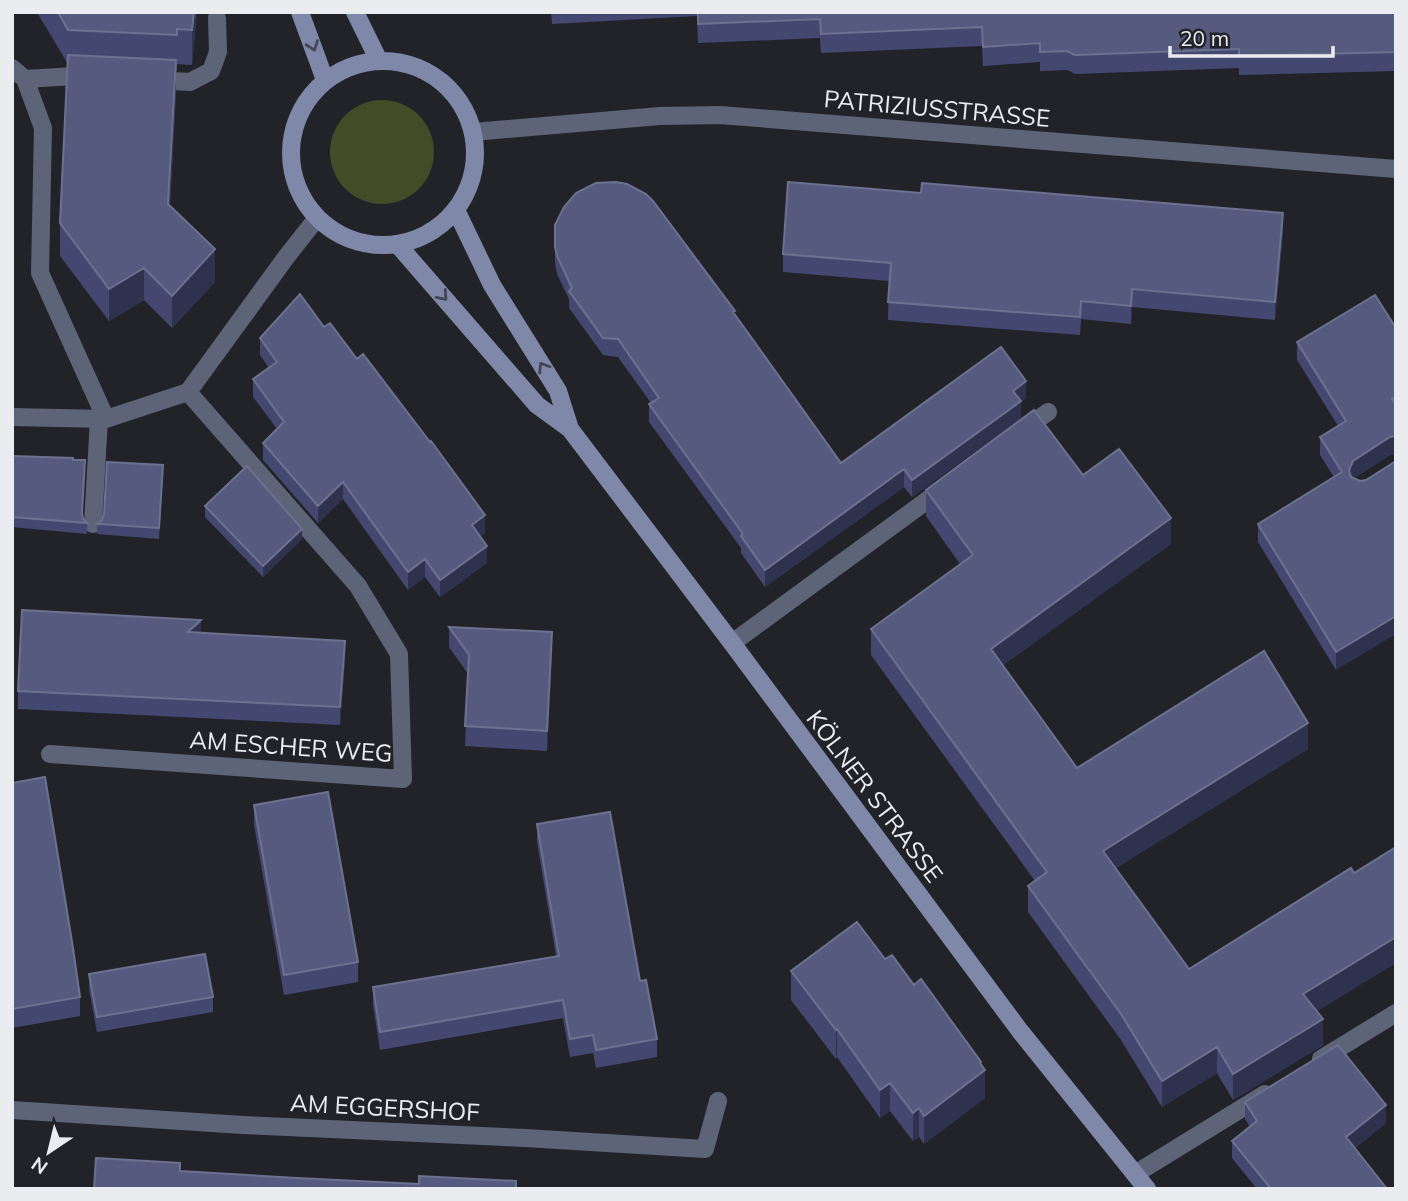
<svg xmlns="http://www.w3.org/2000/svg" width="1408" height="1201" viewBox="0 0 1408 1201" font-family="Mulish,sans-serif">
<rect width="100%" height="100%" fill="#222329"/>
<!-- green -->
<path fill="#424d27" d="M330 152a52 52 0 1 1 104 0a52 52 0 1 1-104 0Z"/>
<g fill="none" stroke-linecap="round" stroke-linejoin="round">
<!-- service -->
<path stroke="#5e6478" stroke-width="18" d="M 25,79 L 75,76 L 90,77
M 153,80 L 190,82 L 211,71 L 218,52 L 217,18
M 1023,430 L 1048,412
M 93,524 L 99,419
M 732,643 L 944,488"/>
<!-- minor -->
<path stroke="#5e6478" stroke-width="18" d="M 12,68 L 25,79 L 43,128 L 40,273 L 106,419
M 473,132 L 660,116 L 720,115 L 1396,169
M 12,417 L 106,419 L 188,392 L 287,256 L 317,218
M 50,754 L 403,779 L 399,654 L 358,586 L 188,392
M 1321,1059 L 1396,1013
M 12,1110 L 243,1125 L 525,1138 L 705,1149 L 718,1101
M 1135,1174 L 1265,1094"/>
<!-- secondary -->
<path stroke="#7f88a9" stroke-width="18" d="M 300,12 L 325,80
M 355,12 L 379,61
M291 153a92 92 0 1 1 184 0a92 92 0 1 1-184 0Z
M 456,210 L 492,285 L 558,391 L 570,429
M 398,245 L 537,405 L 570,429 L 732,643 L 1020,1031 L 1147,1189"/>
</g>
<!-- wall -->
<path fill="#444871" d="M 13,12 L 197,12 L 192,65 L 177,64 L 177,70 L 176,70 L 176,93 L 170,206 L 215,282 L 172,328 L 144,300 L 109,321 L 60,256 L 60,223 L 68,64 L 38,14 L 13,13 Z
M 551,12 L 1396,12 L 1396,71 L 1239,75 L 1239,68 L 1075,74 L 1067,70 L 1040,71 L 1040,62 L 983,66 L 982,46 L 821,53 L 820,38 L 698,43 L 697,16 L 552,24 Z
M 555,225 L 735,315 L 841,463 L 1026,398 L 1021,402 L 1021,418 L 912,497 L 904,487 L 765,587 L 741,553 L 741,548 L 649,422 L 649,404 L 651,403 L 618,357 L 603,355 L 569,308 L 569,299 L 557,274 L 555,264 Z
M 1283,231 L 1275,320 L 1132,307 L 1131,324 L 1081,319 L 1080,335 L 888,320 L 889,281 L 783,272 L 783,254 Z
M 324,327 L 485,533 L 480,536 L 487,563 L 440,597 L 425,577 L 408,590 L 343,499 L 318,523 L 263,460 L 263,443 L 277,429 L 253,397 L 253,379 L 269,368 L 260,355 L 260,338 Z
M 1396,328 L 1396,454 L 1390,455 L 1354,478 L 1336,670 L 1258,542 L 1258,524 L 1334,477 L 1320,455 L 1320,437 L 1338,426 L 1297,360 L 1297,342 Z
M 12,456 L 73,460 L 85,471 L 82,515 L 83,519 L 87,523 L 87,534 L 12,527 Z
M 1083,475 L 1171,544 L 1003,665 L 1077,768 L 1308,749 L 1116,868 L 1189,969 L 1317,1011 L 1323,1045 L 1233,1100 L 1217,1073 L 1162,1107 L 1121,1040 L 1028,912 L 1028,886 L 1035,881 L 871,655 L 871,629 L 960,564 L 926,516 L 926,490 Z
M 163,476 L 159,539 L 97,534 L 97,524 Z
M 205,506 L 302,539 L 263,577 L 205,517 Z
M 449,627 L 552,652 L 547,751 L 465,746 L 468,674 L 449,647 Z
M 201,633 L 345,659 L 340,725 L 18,709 L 18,691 Z
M 12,783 L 80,997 L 80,1016 L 12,1028 Z
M 254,805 L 358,962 L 358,982 L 284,995 L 254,825 Z
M 537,824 L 640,981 L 657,1039 L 657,1057 L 596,1068 L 593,1053 L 570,1057 L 563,1018 L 380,1050 L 373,1005 L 373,987 L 556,956 L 537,842 Z
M 885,959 L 914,985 L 981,1064 L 985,1098 L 924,1144 L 919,1137 L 913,1141 L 890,1111 L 880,1118 L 837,1057 L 836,1059 L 791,1000 L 791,971 Z
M 89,974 L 213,997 L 213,1012 L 97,1032 L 89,989 Z
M 1245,1102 L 1386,1123 L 1355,1148 L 1387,1189 L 1257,1189 L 1232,1158 L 1232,1141 L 1250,1127 L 1245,1119 Z"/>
<!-- shaded-wall -->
<path fill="#2f324e" d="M 194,12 L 197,12 L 192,65 L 192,30 Z
M 176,60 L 176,93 L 168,237 L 168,204 Z
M 1283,213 L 1283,231 L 1275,320 L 1275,302 Z
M 215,249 L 215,282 L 172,328 L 172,296 Z
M 144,268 L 144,300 L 109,321 L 109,289 Z
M 1132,289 L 1132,307 L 1131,324 L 1131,306 Z
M 1026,381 L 1026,398 L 1021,402 L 1021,418 L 912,497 L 912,480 L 1013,391 Z
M 1396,436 L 1396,454 L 1390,455 L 1353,479 L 1349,488 L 1349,470 L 1353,461 L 1390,437 Z
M 904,469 L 904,487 L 765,587 L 765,570 Z
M 343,482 L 343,499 L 318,523 L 318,506 Z
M 485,515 L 485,533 L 472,542 L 472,525 Z
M 1171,518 L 1171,544 L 991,674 L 991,649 Z
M 302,529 L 302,539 L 263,577 L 263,566 Z
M 487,546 L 487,563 L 440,597 L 440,580 Z
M 425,559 L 425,577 L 408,590 L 408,572 Z
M 1396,616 L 1396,634 L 1336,670 L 1336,652 Z
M 201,620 L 201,638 L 188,632 Z
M 552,632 L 552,652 L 547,751 L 547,731 Z
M 345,641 L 345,659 L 340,725 L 340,707 Z
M 1308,723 L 1308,749 L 1103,876 L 1103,851 Z
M 1396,937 L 1396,963 L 1303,1020 L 1303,994 Z
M 1323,1019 L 1323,1045 L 1233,1100 L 1233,1074 Z
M 837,1029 L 837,1057 L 836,1059 L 836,1030 Z
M 1217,1047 L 1217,1073 L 1162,1107 L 1162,1081 Z
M 981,1062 L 981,1073 L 985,1070 L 985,1098 L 924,1144 L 924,1116 Z
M 890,1083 L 890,1111 L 880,1118 L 880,1090 Z
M 1386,1105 L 1386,1123 L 1346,1155 L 1346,1137 Z
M 919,1108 L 919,1137 L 913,1141 L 913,1113 Z"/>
<!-- building -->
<path fill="#565a7e" stroke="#6d7190" stroke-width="2" d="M 58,12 L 194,12 L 192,30 L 177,29 L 177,35 L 68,30 Z
M 698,12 L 1396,12 L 1396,52 L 1239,56 L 1239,49 L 1075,55 L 1067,51 L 1040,52 L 1040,43 L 983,47 L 982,27 L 821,34 L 820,19 L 698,24 Z
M 68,55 L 176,60 L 168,204 L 215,249 L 172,296 L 144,268 L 109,289 L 60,223 Z
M 616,182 L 627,184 L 646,194 L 653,201 L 735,311 L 733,312 L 841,463 L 1001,347 L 1026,381 L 1013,391 L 1021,401 L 912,480 L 904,469 L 765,570 L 741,536 L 743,534 L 649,404 L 659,398 L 618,339 L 603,338 L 569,291 L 572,288 L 557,256 L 555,247 L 555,225 L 564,207 L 576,193 L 596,183 Z
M 788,182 L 921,193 L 922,183 L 1283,213 L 1275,302 L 1132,289 L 1131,306 L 1081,301 L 1080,317 L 888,302 L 891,263 L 783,254 Z
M 300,294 L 324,327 L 330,323 L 357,359 L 363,354 L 430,442 L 431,441 L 485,515 L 472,525 L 487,546 L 440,580 L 425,559 L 408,572 L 343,482 L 318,506 L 263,443 L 284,422 L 253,379 L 277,362 L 260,338 Z
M 1375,295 L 1396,328 L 1396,396 L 1392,399 L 1396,405 L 1396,436 L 1390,437 L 1353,461 L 1349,470 L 1351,477 L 1360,481 L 1366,480 L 1396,461 L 1396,616 L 1336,652 L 1258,524 L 1342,472 L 1320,437 L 1346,421 L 1297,342 Z
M 1034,410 L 1083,475 L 1119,449 L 1171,518 L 991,649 L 1077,768 L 1264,651 L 1308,723 L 1103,851 L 1189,969 L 1351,868 L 1354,873 L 1396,847 L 1396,937 L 1303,994 L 1323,1019 L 1233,1074 L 1217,1047 L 1162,1081 L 1121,1014 L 1028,886 L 1047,872 L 871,629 L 973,555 L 926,490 Z
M 12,456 L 73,458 L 73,460 L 85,460 L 82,513 L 83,519 L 87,523 L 12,517 Z
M 107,462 L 163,465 L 159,528 L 97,524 L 102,520 L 104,514 Z
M 247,466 L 302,529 L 263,566 L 205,506 Z
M 22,610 L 201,620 L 188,632 L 345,641 L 340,707 L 18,691 Z
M 449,627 L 552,632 L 547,731 L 465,726 L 469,655 Z
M 45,777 L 73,948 L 80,997 L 12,1009 L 12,783 Z
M 328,792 L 358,962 L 284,975 L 254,805 Z
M 610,812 L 640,981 L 646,980 L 657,1039 L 596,1050 L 593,1035 L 570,1039 L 563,1000 L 380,1032 L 373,987 L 559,956 L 537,824 Z
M 857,922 L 885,959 L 892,955 L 914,985 L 921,979 L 981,1062 L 980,1063 L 985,1070 L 924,1116 L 919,1108 L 913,1113 L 890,1083 L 880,1090 L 837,1029 L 836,1030 L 791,971 Z
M 205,954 L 213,997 L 97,1017 L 89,974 Z
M 1338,1045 L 1386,1105 L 1346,1137 L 1387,1189 L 1271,1189 L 1232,1141 L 1257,1121 L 1245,1102 Z
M 96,1158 L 180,1163 L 180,1171 L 297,1178 L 419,1184 L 419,1176 L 516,1181 L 516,1189 L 94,1189 Z"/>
<!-- one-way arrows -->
<defs><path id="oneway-chevron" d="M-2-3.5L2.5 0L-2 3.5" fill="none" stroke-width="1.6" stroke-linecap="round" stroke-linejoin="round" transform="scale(1.75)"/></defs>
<g stroke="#434656">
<use href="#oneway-chevron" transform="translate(313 46) rotate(70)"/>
<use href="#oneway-chevron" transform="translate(443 296) rotate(49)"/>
<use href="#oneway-chevron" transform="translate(543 367) rotate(-122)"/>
</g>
<g text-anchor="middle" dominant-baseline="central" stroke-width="5" stroke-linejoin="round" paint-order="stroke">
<!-- street labels -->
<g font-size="24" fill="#ebecf0" stroke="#222329">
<text transform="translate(937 108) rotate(5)">PATRIZIUSSTRASSE</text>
<text transform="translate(291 746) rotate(4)">AM ESCHER WEG</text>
<text transform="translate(875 796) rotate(53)">KÖLNER STRASSE</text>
<text transform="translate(385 1107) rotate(3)">AM EGGERSHOF</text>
</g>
</g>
<!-- border -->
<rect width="1408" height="1201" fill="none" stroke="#ebecf0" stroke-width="28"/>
<!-- north arrow -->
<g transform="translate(49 1152) rotate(215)" stroke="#222329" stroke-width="5" paint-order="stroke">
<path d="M0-5L12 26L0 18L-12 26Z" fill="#ebecf0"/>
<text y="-10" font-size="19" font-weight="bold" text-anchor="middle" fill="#ebecf0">N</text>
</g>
<!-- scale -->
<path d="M1170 46v10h163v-10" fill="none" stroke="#ebecf0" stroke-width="3.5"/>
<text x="1180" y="46" font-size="21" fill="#ebecf0" stroke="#222329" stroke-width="5" paint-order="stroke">20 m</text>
</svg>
